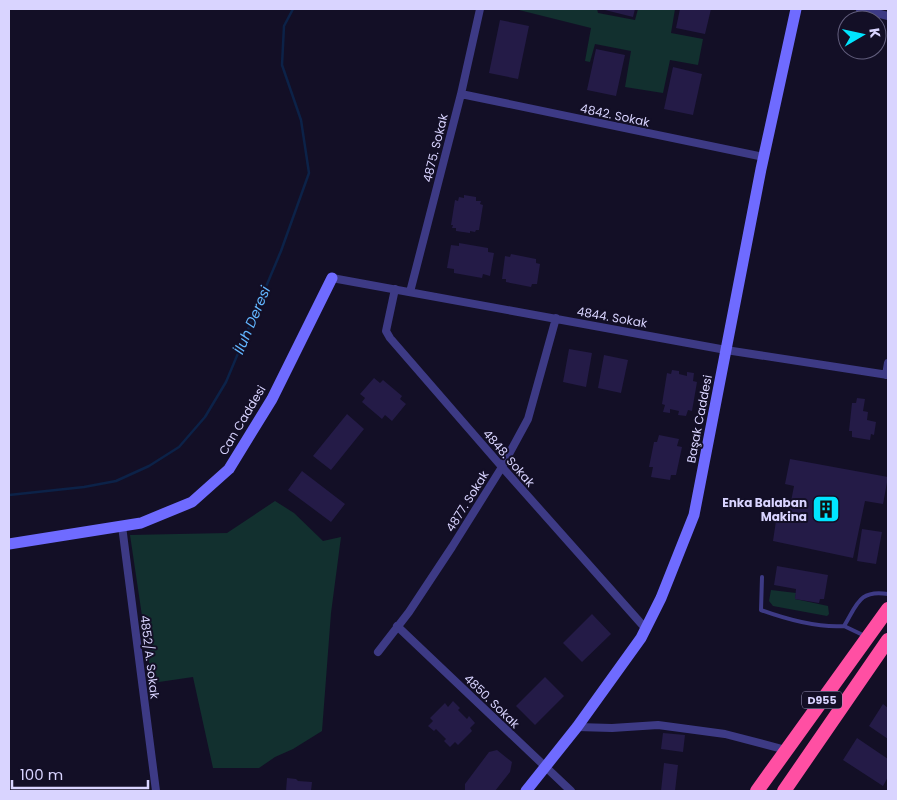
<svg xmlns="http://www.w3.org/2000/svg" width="897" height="800" viewBox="0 0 897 800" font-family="Poppins,sans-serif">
<rect width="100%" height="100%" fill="#130f26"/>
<!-- green -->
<path fill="#12302f" d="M 515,9 L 597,9 L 598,13 L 635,20 L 638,9 L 675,9 L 671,33 L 703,39 L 698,65 L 670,60 L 663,93 L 625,87 L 631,51 L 595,44 L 590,62 L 585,61 L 591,28 Z
M 275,501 L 294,513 L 323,541 L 341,537 L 331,613 L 322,731 L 293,749 L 275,757 L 259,768 L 213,768 L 193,677 L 152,683 L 130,535 L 227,533 Z
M 771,590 L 796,593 L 795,599 L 828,606 L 829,614 L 827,616 L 773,606 L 769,601 Z"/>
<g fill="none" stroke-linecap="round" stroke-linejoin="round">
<!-- stream -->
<path stroke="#0c2248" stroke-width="2.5" d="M 9,495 L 84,487 L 116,481 L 149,466 L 179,447 L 205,417 L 226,382 L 281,251 L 309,173 L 301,120 L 282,65 L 284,26 L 293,9"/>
</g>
<!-- building -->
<path fill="#241b47" d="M 601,9 L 635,9 L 633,17 Z
M 680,9 L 711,9 L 705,34 L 676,28 Z
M 500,20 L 529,26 L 518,79 L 489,73 Z
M 596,49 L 625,55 L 616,96 L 587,90 Z
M 673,67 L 702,74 L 693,115 L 664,109 Z
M 464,195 L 476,197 L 476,201 L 481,201 L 480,204 L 483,205 L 479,230 L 476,230 L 475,232 L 470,231 L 470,233 L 456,231 L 456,228 L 452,228 L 453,225 L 451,225 L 455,200 L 458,201 L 459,197 L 464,198 Z
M 459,243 L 488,248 L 488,252 L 494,253 L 490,276 L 483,274 L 482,278 L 454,273 L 454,269 L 447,268 L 451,245 L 459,246 Z
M 511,254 L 536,259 L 536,263 L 540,264 L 537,284 L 532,284 L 531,287 L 506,282 L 506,279 L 502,279 L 505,256 L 510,257 Z
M 569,349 L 592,353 L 586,387 L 563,382 Z
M 604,355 L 628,360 L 621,393 L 598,388 Z
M 672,370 L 679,371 L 679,374 L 687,376 L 687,372 L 694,373 L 693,381 L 697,382 L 692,411 L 688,410 L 686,416 L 678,415 L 679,411 L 670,409 L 670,413 L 663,412 L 665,405 L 662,404 L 667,373 L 671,374 Z
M 374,378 L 380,383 L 383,380 L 402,396 L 400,399 L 406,404 L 392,421 L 385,415 L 382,419 L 362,402 L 365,398 L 360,394 Z
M 857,398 L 865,399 L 863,411 L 868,412 L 867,420 L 876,422 L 874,435 L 871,434 L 870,440 L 852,437 L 852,431 L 849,431 L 852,403 L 856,403 Z
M 347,414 L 364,429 L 331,470 L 313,456 Z
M 659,435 L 679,439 L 677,446 L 682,447 L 676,475 L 671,475 L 670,480 L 651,477 L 653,467 L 649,467 L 654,442 L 657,442 Z
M 790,459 L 888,477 L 883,504 L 865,501 L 853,558 L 773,541 L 777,514 L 788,517 L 794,486 L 785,484 Z
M 302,471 L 345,504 L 331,522 L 288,490 Z
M 862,529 L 882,532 L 876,564 L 857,561 Z
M 777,566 L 828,575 L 824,599 L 820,599 L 819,603 L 795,599 L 796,589 L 774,585 Z
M 592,614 L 611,634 L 582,662 L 563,643 Z
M 545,677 L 564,696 L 535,725 L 516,706 Z
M 453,701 L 460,708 L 458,710 L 467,719 L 469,716 L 475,723 L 470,728 L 472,731 L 458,745 L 455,742 L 450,747 L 444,741 L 446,739 L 436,729 L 434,731 L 428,726 L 433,721 L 430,718 L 445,703 L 448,707 Z
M 883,704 L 888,708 L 888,739 L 869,726 Z
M 663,733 L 685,735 L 683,752 L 661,749 Z
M 857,738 L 888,759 L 888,777 L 883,786 L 843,760 Z
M 497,750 L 512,762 L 510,772 L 495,791 L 465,791 L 465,784 L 489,752 Z
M 664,763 L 678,765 L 675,791 L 661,791 Z
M 287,778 L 296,779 L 298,781 L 312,782 L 311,791 L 286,791 Z"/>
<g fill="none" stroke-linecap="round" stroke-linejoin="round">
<!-- lane -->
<path stroke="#3d3a85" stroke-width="4" d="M 762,577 L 761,610 C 786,619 817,628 844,626 C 857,605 859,589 888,594
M 844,626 L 865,636"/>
<!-- street -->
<path stroke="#3d3a85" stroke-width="8" d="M 860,9 L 888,16
M 461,94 L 764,157
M 332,278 L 726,350 L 888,375
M 395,289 L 386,331 L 390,338 L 502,467 L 646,629
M 410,292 L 461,94 L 480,9
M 886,375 L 888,363
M 122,526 L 156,791
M 397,626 L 571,791
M 378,652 L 409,612 L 452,547 L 502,467 L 528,419 L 556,318
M 577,727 L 612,728 L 658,725 L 725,734 L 786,750"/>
<!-- secondary -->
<path stroke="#6f6bff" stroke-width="11" d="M 9,544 L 141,523 L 192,502 L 229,469 L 272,399 L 332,278
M 526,791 L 577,727 L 641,638 L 661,598 L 694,515 L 761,169 L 796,9"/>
<!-- highway -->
<path stroke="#ff4fa3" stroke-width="14" d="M 757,791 L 888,609
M 784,791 L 888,640"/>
</g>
<!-- icons -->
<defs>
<g id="building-square" transform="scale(1.4375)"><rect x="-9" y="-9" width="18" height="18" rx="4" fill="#00e5ff" stroke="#130f26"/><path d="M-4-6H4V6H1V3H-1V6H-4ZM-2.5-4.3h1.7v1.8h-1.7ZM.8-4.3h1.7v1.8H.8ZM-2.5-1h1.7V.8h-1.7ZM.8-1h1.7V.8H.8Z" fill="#111"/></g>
</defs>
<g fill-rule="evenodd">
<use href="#building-square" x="826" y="509"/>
</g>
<g text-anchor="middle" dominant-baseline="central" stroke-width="4" stroke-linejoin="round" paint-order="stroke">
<!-- shield labels -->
<rect fill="#130f26" stroke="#9e99be" stroke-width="1" x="802" y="691.5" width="40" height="17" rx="4"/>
<g font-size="11" font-weight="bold" fill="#d9d4ff">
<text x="822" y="700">D955</text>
</g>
<!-- street labels -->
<g font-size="12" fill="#d9d4ff" stroke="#130f26">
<text transform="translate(615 115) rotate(12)">4842. Sokak</text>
<text transform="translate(435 148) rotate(-76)">4875. Sokak</text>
<text transform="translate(612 317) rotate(10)">4844. Sokak</text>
<text transform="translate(699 419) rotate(-79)">Başak Caddesi</text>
<text transform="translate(242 420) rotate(-59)">Can Caddesi</text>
<text transform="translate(509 458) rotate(49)">4848. Sokak</text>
<text transform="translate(467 501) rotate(-58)">4877. Sokak</text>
<text transform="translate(150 657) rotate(83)">4852/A. Sokak</text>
<text transform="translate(492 701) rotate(44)">4850. Sokak</text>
</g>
<!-- poi labels -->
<g font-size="12" font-weight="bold" fill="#d9d4ff" stroke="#130f26" text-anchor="end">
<text x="807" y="502">Enka Balaban<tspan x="807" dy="14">Makina</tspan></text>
</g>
<!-- water labels -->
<g font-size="14" font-style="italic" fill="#62b6ff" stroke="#130f26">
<text transform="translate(252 320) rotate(-67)">İluh Deresi</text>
</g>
</g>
<!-- border -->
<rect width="897" height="800" fill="none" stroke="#d9d4ff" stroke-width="20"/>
<!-- north arrow -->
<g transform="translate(862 35) rotate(81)"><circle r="24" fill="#130f26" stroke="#625e7d"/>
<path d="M0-4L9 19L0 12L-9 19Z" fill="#00e5ff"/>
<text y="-8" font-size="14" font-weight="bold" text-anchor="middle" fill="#d9d4ff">K</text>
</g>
<!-- scale -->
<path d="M12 780v8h136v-8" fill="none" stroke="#d9d4ff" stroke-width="2.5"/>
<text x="20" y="780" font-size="15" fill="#d9d4ff" stroke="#130f26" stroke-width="4" paint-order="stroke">100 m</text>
</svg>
